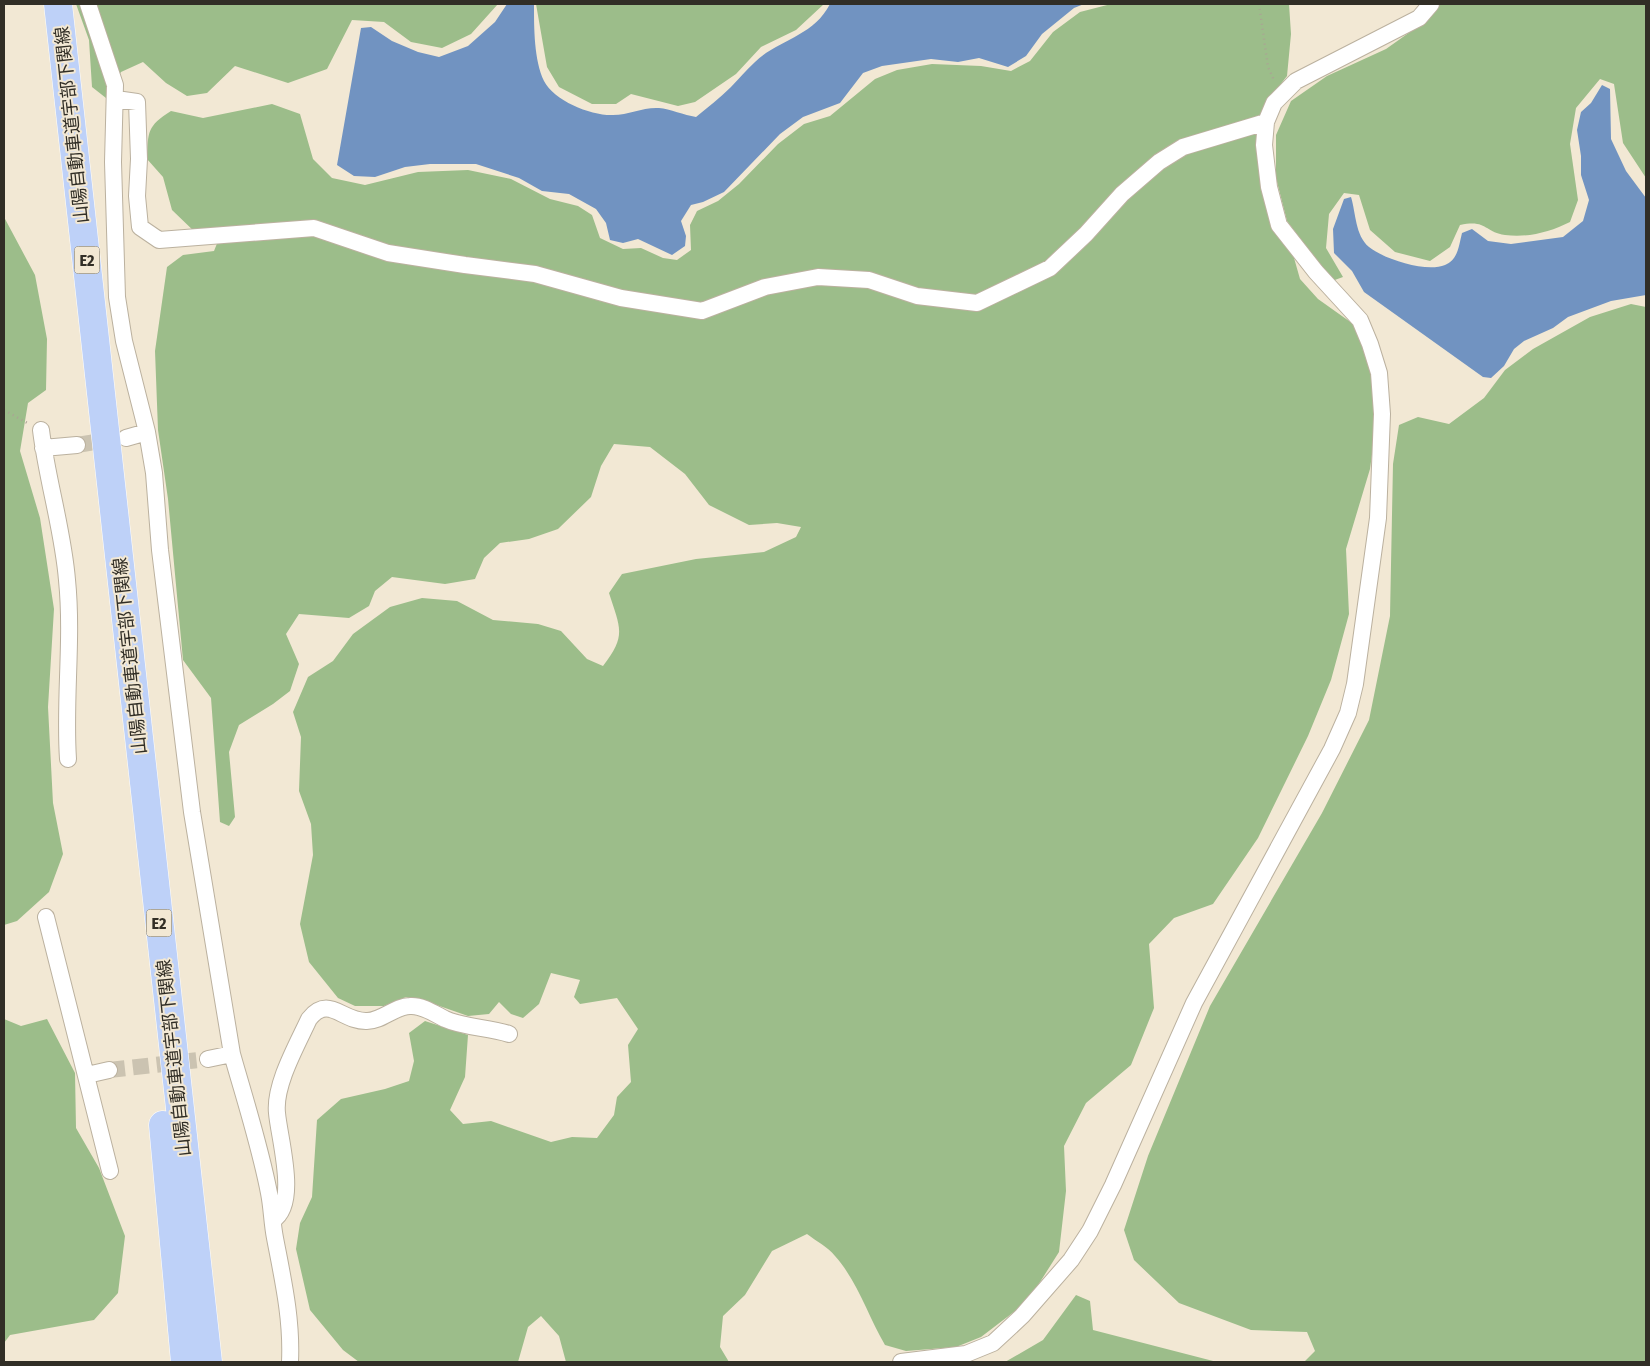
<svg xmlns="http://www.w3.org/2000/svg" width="1650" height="1366" viewBox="0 0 1650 1366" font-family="'Fira Sans Condensed','Noto Sans JP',sans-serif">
<rect width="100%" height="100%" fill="#f2e8d4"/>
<!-- forest -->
<path fill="#9cbd8a" d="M 76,4 L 498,4 L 471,34 L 442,48 L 411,42 L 384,22 L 352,20 L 327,69 L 288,83 L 235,66 L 207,93 L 187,96 L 166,83 L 143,62 L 121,72 L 106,98 L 92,87 L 89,40 Z
M 536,4 L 824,4 L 796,30 L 761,47 L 736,74 L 695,102 L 678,106 L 631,94 L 616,104 L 592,104 L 559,87 L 547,67 Z
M 1111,4 L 1289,4 L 1291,34 L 1287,76 L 1267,102 L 1258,131 L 1300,279 L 1318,299 L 1356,326 L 1380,396 L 1370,469 L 1346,549 L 1349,614 L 1331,680 L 1308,736 L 1258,838 L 1213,904 L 1174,918 L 1149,944 L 1154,1008 L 1131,1065 L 1086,1103 L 1064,1146 L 1066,1191 L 1059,1252 L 1028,1301 L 981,1337 L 956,1347 L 906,1351 L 885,1345 C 868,1316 858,1282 835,1256 C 828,1247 816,1241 807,1234 L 772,1251 L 745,1295 L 723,1316 L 720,1347 L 729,1362 L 566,1362 L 559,1336 L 541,1316 L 528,1327 L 518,1362 L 359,1362 L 343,1350 L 310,1310 L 296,1249 L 300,1223 L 312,1197 L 317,1120 L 341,1099 L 385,1089 L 409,1081 L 414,1061 L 409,1033 L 425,1021 L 468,1035 L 465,1077 L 450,1110 L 463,1124 L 491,1121 L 551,1142 L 572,1137 L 597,1138 L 614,1115 L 617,1097 L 631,1082 L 628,1045 L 638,1029 L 617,998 L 580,1004 L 574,997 L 580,980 L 551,973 L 539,1004 L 523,1018 L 511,1014 L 499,1002 L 489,1014 L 468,1016 L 431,1003 L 406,997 L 384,1006 L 355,1006 L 338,998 L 309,962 L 300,924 L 313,855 L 311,824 L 299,791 L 301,737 L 293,712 L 308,677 L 333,661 L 353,634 L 390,607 L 422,598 L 457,601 L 493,620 L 538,624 L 561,631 L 587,659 L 603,666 C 627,635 620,628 609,593 L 622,574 L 696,559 L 764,552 L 796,537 L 801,527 L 777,523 L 749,525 L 709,505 L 685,474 L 650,447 L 614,444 L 601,466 L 591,497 L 558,529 L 529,539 L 500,543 L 484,558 L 475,579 L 445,584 L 392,577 L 375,591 L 369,606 L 349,618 L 299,614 L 286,634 L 299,664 L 290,691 L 273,704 L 239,725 L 229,752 L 235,817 L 229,826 L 220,822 L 211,698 L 183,660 L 168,499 L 158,430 L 155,351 L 167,267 L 183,255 L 214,251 L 220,236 L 198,235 L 172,210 L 163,177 L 147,159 C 148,132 147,126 171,111 L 203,118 L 272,104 L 300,114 L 313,159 L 332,178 L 365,185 L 418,172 L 468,170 L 511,179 L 550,199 L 578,206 L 592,215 L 600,238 L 623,249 L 641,248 L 663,258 L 677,260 L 691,250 L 690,225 L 697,211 L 718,201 L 739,184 L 778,144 L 804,124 L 830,116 L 875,79 L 897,70 L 932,64 L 981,66 L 1011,71 L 1030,61 L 1053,32 L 1080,12 Z
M 1439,4 L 1646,4 L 1646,178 L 1623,143 L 1614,84 L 1600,79 L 1576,108 L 1570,144 L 1578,200 L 1570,222 C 1550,232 1528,238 1505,235 C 1484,232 1487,219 1460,225 L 1450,247 L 1430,261 L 1395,252 L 1370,230 L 1359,195 L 1344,193 L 1329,214 L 1326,248 L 1343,277 L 1332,281 L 1287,221 L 1276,178 L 1276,135 L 1291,101 L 1327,76 L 1386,49 L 1427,20 Z
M 4,217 L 35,275 L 47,339 L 46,390 L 28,403 L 20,451 L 40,518 L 54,609 L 48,707 L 53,803 L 63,854 L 49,892 L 17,921 L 4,925 Z
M 1631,304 L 1646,307 L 1646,1362 L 1304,1362 L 1315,1351 L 1307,1332 L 1251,1330 L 1179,1303 L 1134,1260 L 1124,1230 L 1148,1156 L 1210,1006 L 1322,813 L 1369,720 L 1390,616 L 1393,464 L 1399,425 L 1418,417 L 1449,424 L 1484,398 L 1505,370 L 1533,349 L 1590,317 Z
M 4,1019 L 21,1026 L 47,1019 L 75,1073 L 76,1128 L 99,1168 L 125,1236 L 118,1293 L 94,1320 L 10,1335 L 4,1343 Z
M 1076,1295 L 1090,1301 L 1093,1330 L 1217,1362 L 1005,1362 L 1043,1340 Z"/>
<!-- water -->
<path fill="#7193c1" d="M 507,4 L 534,5 C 534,28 534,60 544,81 C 554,101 592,116 613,115 C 629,115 643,107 659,108 C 670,109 684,115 696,117 C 707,108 720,98 731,87 C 739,79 746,70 755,62 C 779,39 813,37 830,4 L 1084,4 L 1074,8 L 1042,34 L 1026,56 L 1008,67 L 979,58 L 958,62 L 931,59 L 882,66 L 863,73 L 840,103 L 803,117 L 780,134 L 724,192 L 703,202 L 691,205 L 681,221 L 686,236 L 685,246 L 672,255 L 638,239 L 623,243 L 610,240 L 606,223 L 596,209 L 569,194 L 542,191 L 519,178 L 476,164 L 430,164 L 405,167 L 375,177 L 354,176 L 337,165 L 361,28 L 371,27 L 392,41 L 418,52 L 439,57 L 468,46 L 495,22 Z
M 1602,85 L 1610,89 L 1611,139 L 1626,171 L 1646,198 L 1646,295 L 1611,301 L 1568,317 L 1553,328 L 1524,341 L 1514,349 L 1504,366 L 1491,378 L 1483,377 L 1364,292 L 1352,271 L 1334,253 L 1333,229 L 1344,199 L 1351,197 C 1356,213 1355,235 1369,247 C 1384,259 1426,273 1445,265 C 1458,260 1459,245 1462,233 L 1472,229 L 1488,241 L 1511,244 L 1563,237 L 1583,221 L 1589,200 L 1581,175 L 1581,156 L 1577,130 L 1581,112 L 1591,103 Z"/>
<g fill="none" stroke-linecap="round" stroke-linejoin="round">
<!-- minor-tunnel -->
<path stroke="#cbc3b1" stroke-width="16" stroke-dasharray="16 8" stroke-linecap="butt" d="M 77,445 L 114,439
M 109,1070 L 208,1059"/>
<!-- minor casing -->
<g stroke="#bbb19f" stroke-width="18">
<path id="minor" d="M 88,4 L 115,85 L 113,162 L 117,297 L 124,341 L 147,432 L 126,438
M 116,99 L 137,102 L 139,159 L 137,196 L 140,227 L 159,240 L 314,228 L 388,253 L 465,265 L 535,274 L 621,298 L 702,311 L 765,287 L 818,277 L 869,280 L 917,296 L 977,303 L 1050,268 L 1086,234 L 1122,194 L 1159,162 L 1183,147 L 1266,122
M 41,430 C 47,480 63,530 67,580 C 73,640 64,700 68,759
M 147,432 L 154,473 L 160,550 L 192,812 L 232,1054 L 208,1059
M 43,448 L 77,445
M 46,917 L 110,1171
M 232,1054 C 245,1100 260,1146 269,1193 C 272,1208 272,1223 275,1238 C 283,1280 292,1319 290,1362
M 87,1075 L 109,1070
M 273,1220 C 299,1204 279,1138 277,1113 C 274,1085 297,1045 309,1019 C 329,994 342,1022 367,1021 C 382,1021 395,1006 410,1006 C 422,1005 435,1014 445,1019 C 465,1028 489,1027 509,1034
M 901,1362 L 966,1354 L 993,1343 L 1022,1316 L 1071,1260 L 1090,1231 L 1113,1185 L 1194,1003 L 1332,749 L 1348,713 L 1355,684 L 1378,518 L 1382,414 L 1379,373 L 1370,344 L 1360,320 L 1316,272 L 1279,225 L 1269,187 L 1264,145 L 1266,122 L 1274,103 L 1296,81 L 1419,18 L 1431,4"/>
</g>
<!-- motorway casing -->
<g stroke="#fff" stroke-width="29">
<path id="motorway" d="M 58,4 L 208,1362
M 163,1125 L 185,1362"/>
</g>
<!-- path -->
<path stroke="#aba394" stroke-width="2.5" stroke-dasharray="1 4" stroke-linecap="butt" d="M 1259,4 L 1268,67 L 1274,80
M 4,410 L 29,424"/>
<!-- minor -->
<use href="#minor" stroke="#fff" stroke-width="16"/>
<!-- motorway -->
<use href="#motorway" stroke="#bed1f8" stroke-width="28"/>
</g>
<g text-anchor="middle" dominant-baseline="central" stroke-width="4" stroke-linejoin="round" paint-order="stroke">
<!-- shield labels -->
<g fill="#f2e8d4" stroke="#6b665a" stroke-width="1">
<rect x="74.5" y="246.5" width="25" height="27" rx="4"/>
<rect x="146.5" y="909.5" width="25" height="27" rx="4"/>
</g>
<g font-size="16" font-weight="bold" fill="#312e26">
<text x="87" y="260">E2</text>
<text x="159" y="923">E2</text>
</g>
<!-- street labels -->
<g font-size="18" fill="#312e26" stroke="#f2e8d4">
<text transform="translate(72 125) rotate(-96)">山陽自動車道宇部下関線</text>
<text transform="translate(130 656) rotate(-96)">山陽自動車道宇部下関線</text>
<text transform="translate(174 1058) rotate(-96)">山陽自動車道宇部下関線</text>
</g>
</g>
<!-- border -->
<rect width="1650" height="1366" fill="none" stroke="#312e26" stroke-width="10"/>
</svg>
